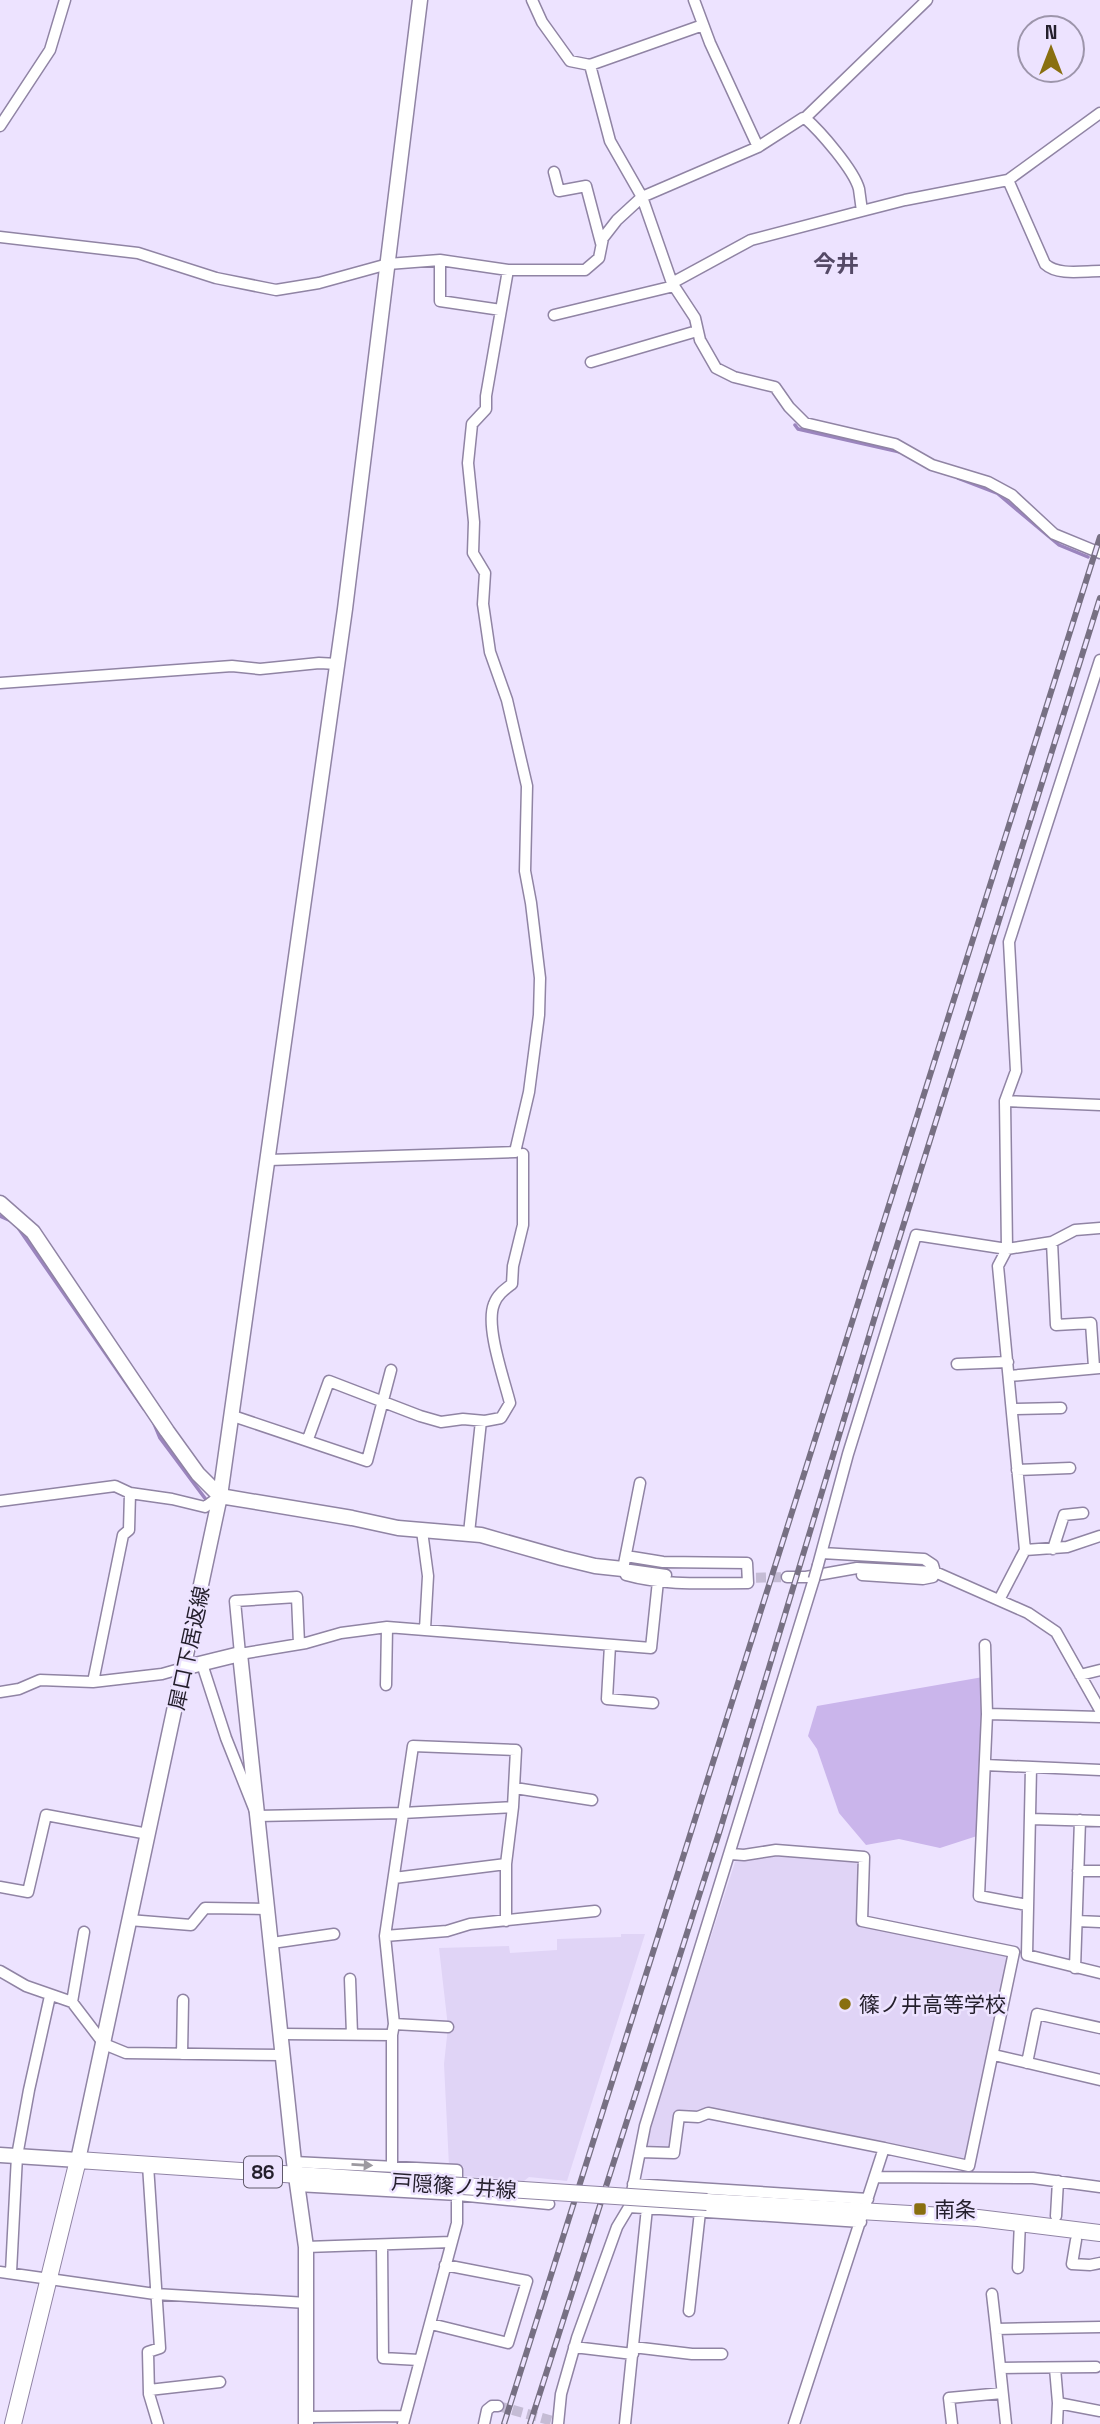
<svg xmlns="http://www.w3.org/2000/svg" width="1100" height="2424" viewBox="0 0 1100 2424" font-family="'Space Grotesk','Noto Sans JP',sans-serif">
<rect width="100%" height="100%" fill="#ede3ff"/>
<!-- built -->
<path fill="#e0d4f6" d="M 775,1852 L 860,1860 L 858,1923 L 1008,1953 L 1011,1958 L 966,2157 L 963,2161 L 706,2108 L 695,2115 L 677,2113 L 673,2145 L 668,2149 L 661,2150 L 647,2145 L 646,2139 L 735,1862 L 738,1859 Z
M 621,1934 L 645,1934 L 567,2181 L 529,2177 L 524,2181 L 464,2176 L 464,2167 L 449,2166 L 444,2064 L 448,2027 L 439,1948 L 509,1946 L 510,1953 L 557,1950 L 557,1939 L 621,1937 Z"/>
<!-- green -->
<path fill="#cab5eb" d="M 983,1677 L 977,1836 L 940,1848 L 899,1839 L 866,1845 L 839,1813 L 817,1749 L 808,1736 L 817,1706 Z"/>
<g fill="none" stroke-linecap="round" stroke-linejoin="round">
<!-- stream -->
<path stroke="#9b85be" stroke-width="3.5" d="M 795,425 L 798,429 L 900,452
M 958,478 L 997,493 L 1059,545 L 1088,557
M 0,1216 L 11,1221
M 19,1229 L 144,1409
M 153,1421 L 160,1438 L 207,1501"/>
<!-- street-tunnel -->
<path stroke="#c5bcd5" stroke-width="10" stroke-dasharray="10 5" stroke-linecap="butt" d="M 741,1578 L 787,1577
M 498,2406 L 553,2421 L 553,2424"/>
<!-- street casing -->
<g stroke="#9084a4" stroke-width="13">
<path id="street" d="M 532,0 L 542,22 L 570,61 L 590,65 L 610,141 L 642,197 L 672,283 L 695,318 L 700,340 L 716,368 L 734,377 L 775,387 L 789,407 L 805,423 L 895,444 L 932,465 L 988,482 L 1012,495 L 1054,534 L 1100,553
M 694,0 L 710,43 L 758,147
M 590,65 L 703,25
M 805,118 C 820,131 854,170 859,189 C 860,196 861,204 862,211 L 905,200 L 1008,180 L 1045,264 C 1058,276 1083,271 1100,271
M 0,126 L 50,50 L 65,0
M 554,172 L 559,191 L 586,186 L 601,243
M 1008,180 L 1100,113
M 0,237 L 138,253 L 216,278 L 276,290 L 319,283 L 388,264 L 440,260 L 508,270 L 585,270 L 599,258 L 603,238 L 617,220 L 642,197 L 758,147 L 803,118 L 805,118 L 927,0
M 440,260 L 440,301 L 501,310
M 672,283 L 751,240 L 862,211
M 554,315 L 674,286
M 591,362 L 697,331
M 0,683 L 232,666 L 260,669 L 319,663 L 338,664
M 1005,1101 L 1100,1105
M 269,1160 L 515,1152 L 529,1092 L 539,1015 L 540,978 L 531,903 L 525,871 L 527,786 L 507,700 L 490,652 L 483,604 L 485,573 L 473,553 L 474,522 L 468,463 L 472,424 L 486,409 L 486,396 L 508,270
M 1052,1242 L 1056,1325 L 1091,1323 L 1094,1367
M 957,1364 L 1008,1362
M 1009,1376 L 1100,1368
M 1012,1409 L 1061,1408
M 233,1416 L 367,1461 L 391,1370
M 308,1439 L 329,1381 L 420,1416 L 441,1422 L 463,1419 L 485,1421 L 501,1418 L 510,1403 C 504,1379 485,1326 494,1304 C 497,1295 504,1290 512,1284 L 513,1266 L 523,1225 L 523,1154
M 1017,1470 L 1070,1468
M 0,1501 L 115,1486 L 130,1493 L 172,1499 L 205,1507 L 220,1496
M 422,1531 L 428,1576 L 425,1629
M 469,1533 L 481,1421
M 1053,1549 L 1064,1515 L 1083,1513
M 1025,1550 L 1067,1547 L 1100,1536
M 822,1553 L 924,1559 L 933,1565 L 935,1572 L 933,1577 L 923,1579 L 862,1575
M 626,1556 L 663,1562 L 747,1563 L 748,1583 C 708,1583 665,1586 626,1575 L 623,1569 L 640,1483
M 818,1565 L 848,1454 L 916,1235 L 1007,1249 L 1052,1242 L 1075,1230 L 1100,1228
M 623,1569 L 666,1575
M 787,1577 L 806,1577 L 857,1568 L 935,1572 L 1028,1613 L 1056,1632 L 1100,1710
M 999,1600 L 1025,1550 L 998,1266 L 1007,1249 L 1005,1101 L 1016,1071 L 1009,942 L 1100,660
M 299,1644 L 297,1597 L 235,1601 L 240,1654 L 306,1643 L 341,1633 L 387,1627 L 651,1648 L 658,1581
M 610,1645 L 607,1699 L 653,1703
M 985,1645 L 987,1714 L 979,1896 L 1027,1905
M 202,1664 L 226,1738 L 257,1816 L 402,1813 L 513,1807 L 516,1750 L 413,1746 L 385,1936 L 394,2024 L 392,2035 L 392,2167
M 1080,1675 L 1100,1670
M 93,1682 L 123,1535 L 129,1530 L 130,1493
M 386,1685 L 387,1627
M 0,1692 L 19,1689 L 40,1680 L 93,1682 L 162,1674 L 183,1668
M 987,1714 L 1100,1717
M 985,1765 L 1100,1770
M 1031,1768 L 1027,1955 L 1100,1973
M 515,1788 L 592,1800
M 1031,1819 L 1100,1821
M 731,1854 L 744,1855 L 776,1850 L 864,1857 L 862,1921 L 1014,1952 L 969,2166 L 884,2148 L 794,2424
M 1078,1871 L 1100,1871
M 394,1878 L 506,1864
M 0,1887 L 28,1892 L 46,1815 L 148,1834
M 129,1920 L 191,1925 L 205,1908 L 268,1909
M 506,1921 L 506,1864 L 513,1807
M 1077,1921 L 1100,1922
M 385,1936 L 447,1931 L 470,1924 L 595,1911
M 272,1943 L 334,1934
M 1075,1968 L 1080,1820
M 0,1971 L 26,1986 L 72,2002 L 104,2044 L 126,2053 L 283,2055
M 350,1979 L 352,2034
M 72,2002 L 84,1932
M 394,2024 L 448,2027
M 282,2034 L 392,2035
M 182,2054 L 183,2000
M 994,2055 L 1100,2080
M 1027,2063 L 1037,2014 L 1100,2028
M 640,2152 L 674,2153 L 679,2116 L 698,2117 L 708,2113 L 884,2148
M 294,2162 L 457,2170 L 457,2223 L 403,2424
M 148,2165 L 160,2348 L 148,2352 L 149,2394 L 158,2424
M 875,2177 L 1033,2178 L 1100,2187
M 633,2184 L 868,2199
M 297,2186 L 458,2195 L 549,2204
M 629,2207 L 861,2222
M 1056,2216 L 1058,2181
M 1076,2240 L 1072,2264 L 1090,2265 L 1100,2263
M 382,2245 L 383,2358 L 419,2360
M 306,2247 L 451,2242
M 1018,2268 L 1020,2222
M 0,2272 L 155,2294 L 307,2303
M 11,2272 L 17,2156 L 29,2090 L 50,1996
M 992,2294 L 996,2329
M 689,2311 L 700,2212
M 431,2324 L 508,2343 L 527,2281 L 445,2265
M 574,2347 L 633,2354
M 633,2347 L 692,2354 L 722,2354
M 1000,2368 L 1096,2367
M 1055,2368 L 1058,2403 L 1057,2424
M 149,2390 L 220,2382
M 1058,2403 L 1100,2411
M 306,2417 L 405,2416
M 484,2424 L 487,2410 L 492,2406 L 498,2406
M 558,2424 L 561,2394 L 577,2338 L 617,2227 L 629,2207 L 645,2126 L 814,1579
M 625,2424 L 647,2208
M 952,2424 L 949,2398 L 1002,2393
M 1006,2424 L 996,2329 L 1100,2327"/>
</g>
<!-- secondary casing -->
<g stroke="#9084a4" stroke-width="17">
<path id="secondary" d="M 420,0 L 345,609 L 220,1496 L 352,1518 L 398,1528 L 481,1535 L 562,1558 L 595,1566 L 623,1569
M 0,1203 L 33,1232 L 167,1431 L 198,1474 L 220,1496 L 78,2160 L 0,2155
M 183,1668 L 240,1654 L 294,2162 L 306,2247 L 306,2424"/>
</g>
<!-- primary casing -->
<g stroke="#9084a4" stroke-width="18">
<path id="primary" d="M 707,2202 L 978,2218 L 1100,2233
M 13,2424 L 78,2160 L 447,2185"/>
</g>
<!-- street -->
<use href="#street" stroke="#fff" stroke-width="10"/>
<!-- secondary -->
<use href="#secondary" stroke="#fff" stroke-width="14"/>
<!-- primary -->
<use href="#primary" stroke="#fff" stroke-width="16"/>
<!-- rail casing -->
<g stroke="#777083" stroke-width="6">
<path id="rail" d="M 504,2424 L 1100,537
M 530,2424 L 720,1830 L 879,1303 L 1100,598"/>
</g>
<!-- rail -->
<use href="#rail" stroke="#ede3ff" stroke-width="3.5" stroke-dasharray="10" stroke-linecap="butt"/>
<!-- street-bridge casing -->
<g stroke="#9084a4" stroke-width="13" stroke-linecap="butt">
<path id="street-bridge" d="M 814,1579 L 818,1565"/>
</g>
<!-- primary-bridge casing -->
<g stroke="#9084a4" stroke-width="18" stroke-linecap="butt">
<path id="primary-bridge" d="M 447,2185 L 707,2202"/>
</g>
<!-- street-bridge -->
<use href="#street-bridge" stroke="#fff" stroke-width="10"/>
<!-- primary-bridge -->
<use href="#primary-bridge" stroke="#fff" stroke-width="16"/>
</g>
<!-- one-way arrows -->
<defs><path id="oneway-solid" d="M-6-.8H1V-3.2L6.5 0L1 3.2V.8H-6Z" transform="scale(1.75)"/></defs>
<use fill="#9c9aa0" href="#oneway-solid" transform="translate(362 2165) rotate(3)"/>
<!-- markers -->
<g fill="#896f10" stroke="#ede3ff" stroke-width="2.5">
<circle cx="845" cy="2004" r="7"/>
<rect x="913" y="2202" width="14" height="14" rx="3.5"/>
</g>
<g text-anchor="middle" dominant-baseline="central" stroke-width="5" stroke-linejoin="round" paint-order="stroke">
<!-- shield labels -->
<rect fill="#ede3ff" stroke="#605a6b" stroke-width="2" x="244" y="2156.5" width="38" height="31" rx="5"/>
<g font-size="19" font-weight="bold" fill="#241f2c">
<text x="263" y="2172">86</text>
</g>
<!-- street labels -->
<g font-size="21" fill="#241f2c" stroke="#ede3ff">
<text transform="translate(189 1648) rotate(-78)">犀口下居返線</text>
<text transform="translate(454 2186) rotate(4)">戸隠篠ノ井線</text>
</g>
<!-- poi labels -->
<g font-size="21" fill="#241f2c" stroke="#ede3ff" text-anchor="start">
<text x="859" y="2004">篠ノ井高等学校</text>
<text x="934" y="2209">南条</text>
</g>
<!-- neighbourhood labels -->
<g font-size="23" font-weight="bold" fill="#544966" stroke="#ede3ff">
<text x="836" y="264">今井</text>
</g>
</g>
<!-- north arrow -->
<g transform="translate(1051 49)"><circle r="33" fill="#ede3ff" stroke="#9d95ab" stroke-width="2"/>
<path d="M0-5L12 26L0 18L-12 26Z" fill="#896f10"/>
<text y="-10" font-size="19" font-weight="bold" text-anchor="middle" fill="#241f2c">N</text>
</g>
</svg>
